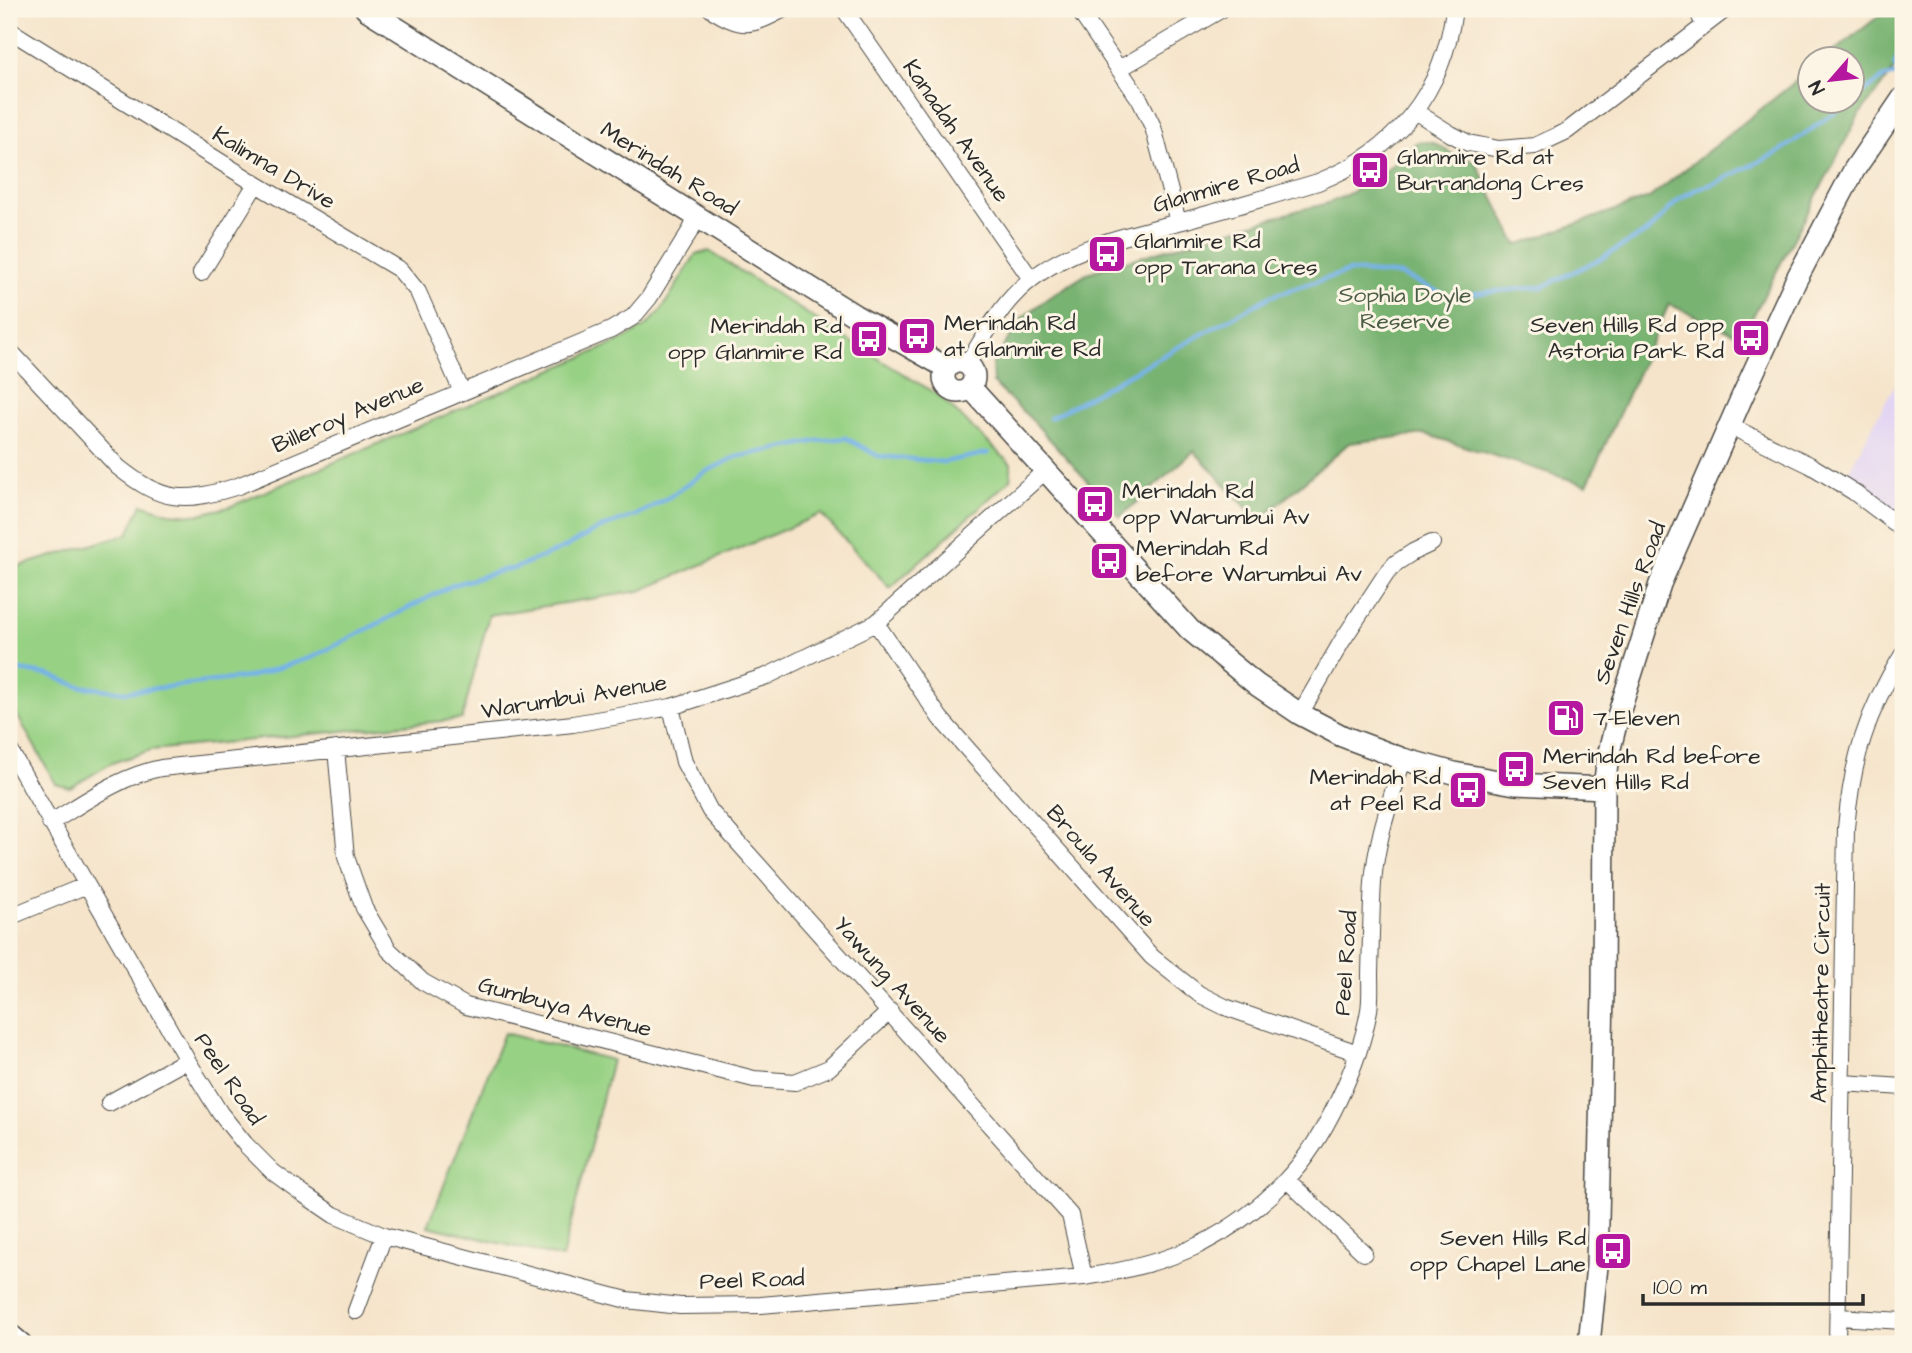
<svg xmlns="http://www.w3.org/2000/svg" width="1912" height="1353" viewBox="0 0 1912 1353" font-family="'Architects Daughter',sans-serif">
<rect width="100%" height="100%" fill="#fcf5e5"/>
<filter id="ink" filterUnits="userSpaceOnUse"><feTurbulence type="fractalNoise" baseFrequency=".0143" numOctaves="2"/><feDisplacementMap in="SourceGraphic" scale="14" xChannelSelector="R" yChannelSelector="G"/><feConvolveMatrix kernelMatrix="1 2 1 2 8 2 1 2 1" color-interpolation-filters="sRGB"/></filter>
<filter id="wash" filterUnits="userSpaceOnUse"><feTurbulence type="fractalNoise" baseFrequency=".00686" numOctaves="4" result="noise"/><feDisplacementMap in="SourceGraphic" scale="28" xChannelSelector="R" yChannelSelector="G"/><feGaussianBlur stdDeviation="1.57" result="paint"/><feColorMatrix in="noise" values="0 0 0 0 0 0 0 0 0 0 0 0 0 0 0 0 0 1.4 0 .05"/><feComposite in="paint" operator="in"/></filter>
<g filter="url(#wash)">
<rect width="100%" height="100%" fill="#f5e4ca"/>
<!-- built -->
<path fill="#e1d4f4" d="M 1903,369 L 1903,522 L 1848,472 Z"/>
<!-- green -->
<path fill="#97d184" stroke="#617e58" stroke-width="2" d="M 709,251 L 859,347 L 938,395 L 1011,464 L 1011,479 L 890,588 L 821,514 L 640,591 L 489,615 L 462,719 L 151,750 L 112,763 L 70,788 L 56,784 L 9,701 L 9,569 L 128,534 L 142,504 L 169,513 L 195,515 L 229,507 L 625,339 L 647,325 L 660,312 L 696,254 Z
M 504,1033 L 612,1060 L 562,1258 L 428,1226 Z"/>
<!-- forest -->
<path fill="#79b372" stroke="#526f4e" stroke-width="2" d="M 1888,9 L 1903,9 L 1903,58 L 1859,115 L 1742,337 L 1669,304 L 1587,485 L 1425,434 L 1349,443 L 1259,521 L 1194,451 L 1120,517 L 1034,422 L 993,383 L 992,365 L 1022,318 L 1048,298 L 1090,272 L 1299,210 C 1310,207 1321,206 1331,202 C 1365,188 1392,168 1417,142 L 1432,142 L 1456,156 L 1475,161 L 1517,245 L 1649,198 L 1810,70 L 1811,102 L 1853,102 L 1853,60 L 1824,59 Z"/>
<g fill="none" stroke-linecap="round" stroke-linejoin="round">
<!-- stream -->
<path stroke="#76b2e8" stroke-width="4.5" d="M 1900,75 L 1895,64 L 1903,45
M 1853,100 L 1883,78 L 1899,74
M 1050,418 L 1271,296 L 1350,271 L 1401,275 L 1450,297 L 1487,292 L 1542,287 L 1600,259 L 1650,230 L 1679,199 L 1698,188 L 1713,184 L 1779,152 L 1850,102
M 9,671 L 13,669 L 50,675 L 78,686 L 125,692 L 249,677 L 313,657 L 453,585 L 507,569 L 513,569 L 564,548 L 598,529 L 637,515 L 669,497 L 705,472 L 736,457 L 817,441 L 846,438 L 878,456 L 944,462 L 988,453"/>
</g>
</g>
<g filter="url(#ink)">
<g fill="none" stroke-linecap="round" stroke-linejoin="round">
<!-- minor casing -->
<g stroke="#494743" stroke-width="18">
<path id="minor" d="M 711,9 C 743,29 750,27 784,9
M 844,9 L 1031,279
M 1078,9 L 1140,100 L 1153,127 L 1178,222
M 1697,9 L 1704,26
M 9,30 L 256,184 L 400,270 L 418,292 L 462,392
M 1119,69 L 1222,9
M 1416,112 L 1451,134 L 1468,143 L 1499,149 L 1535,146 L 1567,131 L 1726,9
M 201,273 L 256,184
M 9,350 L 118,467 C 163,503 184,503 238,486 L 611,330 L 633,317 L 649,298 L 698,218
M 967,364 C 983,339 997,311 1019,290 C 1064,246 1131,235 1190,219 C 1233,207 1275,195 1318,182 C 1396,151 1444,92 1454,9
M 1730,426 L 1810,465 L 1854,492 L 1903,529
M 876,623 L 940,718 L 1152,957 L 1199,994 L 1225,1007 L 1358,1053
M 671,707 L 684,762 L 710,811 L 1070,1215 L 1084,1277
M 1300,714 L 1342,641 L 1386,574 L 1396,563 L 1413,552 L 1432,543
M 9,749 L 187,1060 L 220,1113 L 245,1144 L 273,1172 L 303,1194 L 334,1215 L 384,1236 L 627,1300 L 680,1306 L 761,1305 L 1084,1277 C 1125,1271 1164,1262 1201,1244 C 1232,1228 1263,1205 1286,1180 C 1324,1141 1360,1063 1369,1010 C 1371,998 1370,985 1370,973 C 1371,943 1371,913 1373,883 C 1376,840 1391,800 1403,759
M 336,749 L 346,857 L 364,908 L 389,950 L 423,982 L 466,1006 L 754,1079 L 795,1082 L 829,1068 L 890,1011
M 50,823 C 85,802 120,776 161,768 L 573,724 L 671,707 L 767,676 L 876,623 L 1045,471
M 9,917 L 87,885
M 1843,1083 L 1903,1087
M 109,1103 L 187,1060
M 1287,1180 L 1364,1253
M 356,1311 L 384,1236
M 1838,1317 L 1903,1321
M 1837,1344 L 1846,828 C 1852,761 1866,712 1903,654"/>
</g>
<!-- major casing -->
<g stroke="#494743" stroke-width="24">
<path id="major" d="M 366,9 L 854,315 L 947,368
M944 377a15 15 0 1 1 30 0a15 15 0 1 1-30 0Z
M 970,387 L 1190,630 L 1257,685 L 1300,714 L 1342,736 L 1403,759 L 1454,773 L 1515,784 L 1604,788
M 9,1334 L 21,1344
M 1589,1344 L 1597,1266 L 1603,993 L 1604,788 L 1608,756 L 1618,716 L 1660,584 L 1742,397 L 1796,280 L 1854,170 L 1903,98"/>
</g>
<!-- minor -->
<use href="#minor" stroke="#fff" stroke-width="16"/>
<!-- major -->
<use href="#major" stroke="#fff" stroke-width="21"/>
</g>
</g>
<!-- icons -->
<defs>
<g id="bus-square" transform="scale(2.0125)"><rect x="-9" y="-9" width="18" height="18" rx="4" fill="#b5179e" stroke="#fcf5e5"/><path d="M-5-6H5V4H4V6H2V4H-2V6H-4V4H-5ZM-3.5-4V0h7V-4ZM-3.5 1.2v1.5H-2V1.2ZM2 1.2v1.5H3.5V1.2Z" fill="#fff"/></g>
<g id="fuel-square" transform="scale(2.0125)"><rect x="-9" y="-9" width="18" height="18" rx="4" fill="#b5179e" stroke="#fcf5e5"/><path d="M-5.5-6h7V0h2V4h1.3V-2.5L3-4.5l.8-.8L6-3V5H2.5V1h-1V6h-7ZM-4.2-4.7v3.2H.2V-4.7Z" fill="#fff"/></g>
</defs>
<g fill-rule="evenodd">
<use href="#bus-square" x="1370" y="170"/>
<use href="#bus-square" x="1107" y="254"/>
<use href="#bus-square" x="917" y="336"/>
<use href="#bus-square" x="1751" y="338"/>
<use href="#bus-square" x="869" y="339"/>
<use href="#bus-square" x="1095" y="504"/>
<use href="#bus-square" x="1109" y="561"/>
<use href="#fuel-square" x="1566" y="718"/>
<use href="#bus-square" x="1516" y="769"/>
<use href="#bus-square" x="1468" y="790"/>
<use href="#bus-square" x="1613" y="1251"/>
</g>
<g text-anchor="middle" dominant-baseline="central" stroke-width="6" stroke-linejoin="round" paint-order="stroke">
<!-- street labels -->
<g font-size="23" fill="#2b2b2b" stroke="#fcf5e5">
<text transform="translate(956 131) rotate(55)">Kanadah Avenue</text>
<text transform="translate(274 168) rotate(31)">Kalimna Drive</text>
<text transform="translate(669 169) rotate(32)">Merindah Road</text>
<text transform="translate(1226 185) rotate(-16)">Glanmire Road</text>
<text transform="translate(348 415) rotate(-23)">Billeroy Avenue</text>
<text transform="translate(1630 603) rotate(-70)">Seven Hills Road</text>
<text transform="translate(574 697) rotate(-9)">Warumbui Avenue</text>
<text transform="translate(1101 866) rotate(49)">Broula Avenue</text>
<text transform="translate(1346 963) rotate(-86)">Peel Road</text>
<text transform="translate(892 980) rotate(48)">Yawung Avenue</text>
<text transform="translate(1821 993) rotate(-89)">Amphitheatre Circuit</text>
<text transform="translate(565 1007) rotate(15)">Gumbuya Avenue</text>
<text transform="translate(229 1079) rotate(56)">Peel Road</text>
<text transform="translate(752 1280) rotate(-2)">Peel Road</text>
</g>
<!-- poi labels -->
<g font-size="23" fill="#2b2b2b" stroke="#fcf5e5" text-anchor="start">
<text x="1397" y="157">Glanmire Rd at<tspan x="1397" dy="26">Burrandong Cres</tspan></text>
<text x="1134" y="241">Glanmire Rd<tspan x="1134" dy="26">opp Tarana Cres</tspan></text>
<text x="944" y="323">Merindah Rd<tspan x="944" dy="26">at Glanmire Rd</tspan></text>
<text x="1724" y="325" text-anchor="end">Seven Hills Rd opp<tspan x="1724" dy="26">Astoria Park Rd</tspan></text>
<text x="842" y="326" text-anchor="end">Merindah Rd<tspan x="842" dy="26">opp Glanmire Rd</tspan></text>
<text x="1122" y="491">Merindah Rd<tspan x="1122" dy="26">opp Warumbui Av</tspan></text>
<text x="1136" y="548">Merindah Rd<tspan x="1136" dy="26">before Warumbui Av</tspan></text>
<text x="1593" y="718">7-Eleven</text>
<text x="1543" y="756">Merindah Rd before<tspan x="1543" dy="26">Seven Hills Rd</tspan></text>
<text x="1441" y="777" text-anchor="end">Merindah Rd<tspan x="1441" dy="26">at Peel Rd</tspan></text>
<text x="1586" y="1238" text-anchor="end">Seven Hills Rd<tspan x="1586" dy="26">opp Chapel Lane</tspan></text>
</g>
<!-- park labels -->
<g font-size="23" fill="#4b5d46" stroke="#fcf5e5">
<text x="1405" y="295">Sophia Doyle<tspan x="1405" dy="26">Reserve</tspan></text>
</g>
</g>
<!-- margin -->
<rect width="1912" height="1353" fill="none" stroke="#fcf5e5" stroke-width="35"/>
<!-- north arrow -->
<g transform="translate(1831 80) rotate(242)"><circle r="33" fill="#fcf5e5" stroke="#a8a49b" stroke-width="2"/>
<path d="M0-5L12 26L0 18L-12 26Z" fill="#b5179e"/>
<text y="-10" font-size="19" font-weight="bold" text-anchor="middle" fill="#2b2b2b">N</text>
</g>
<!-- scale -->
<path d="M1643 1294v10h220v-10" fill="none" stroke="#2b2b2b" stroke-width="3.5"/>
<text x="1653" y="1294" font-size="21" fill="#2b2b2b" stroke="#fcf5e5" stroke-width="5" paint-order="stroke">100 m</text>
</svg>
